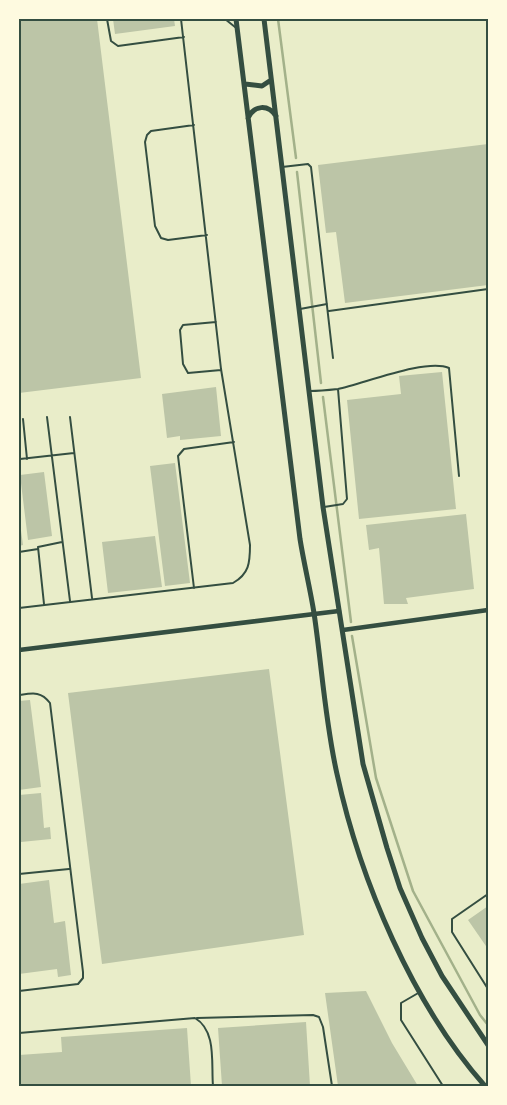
<svg xmlns="http://www.w3.org/2000/svg" width="507" height="1105" viewBox="0 0 507 1105" font-family="Raleway,sans-serif">
<rect width="100%" height="100%" fill="#e9edc9"/>
<g fill="none" stroke-linecap="round" stroke-linejoin="round">
<!-- stream -->
<path stroke="#a3b18a" stroke-width="2.5" d="M 278,19 L 296,158
M 297,172 L 321,383
M 323,397 L 351,622
M 352,636 L 376,778 L 413,891 L 480,1015 L 488,1025"/>
</g>
<!-- building -->
<path fill="#bcc5a7" d="M 19,19 L 97,19 L 141,378 L 19,393 Z
M 113,19 L 174,19 L 175,26 L 115,34 Z
M 488,144 L 488,285 L 345,303 L 336,232 L 326,233 L 318,165 Z
M 442,372 L 456,509 L 359,519 L 347,400 L 401,394 L 399,376 Z
M 216,387 L 221,436 L 180,440 L 180,436 L 167,438 L 162,394 Z
M 175,463 L 190,583 L 165,586 L 150,466 Z
M 44,472 L 52,536 L 28,540 L 20,475 Z
M 466,514 L 474,589 L 406,598 L 408,604 L 384,604 L 379,548 L 369,550 L 366,525 Z
M 19,516 L 23,545 L 19,546 Z
M 155,536 L 162,587 L 108,593 L 102,542 Z
M 269,669 L 304,935 L 102,964 L 68,693 Z
M 30,700 L 41,787 L 19,790 L 19,701 Z
M 41,793 L 44,828 L 50,827 L 51,839 L 21,842 L 19,795 Z
M 49,880 L 54,923 L 65,921 L 71,975 L 58,977 L 57,969 L 19,974 L 19,884 Z
M 488,906 L 488,949 L 468,920 Z
M 366,991 L 392,1043 L 418,1086 L 338,1086 L 325,993 Z
M 306,1022 L 310,1086 L 222,1086 L 218,1028 Z
M 187,1028 L 191,1086 L 19,1086 L 19,1055 L 62,1052 L 61,1037 Z"/>
<g fill="none" stroke-linecap="round" stroke-linejoin="round">
<!-- service -->
<path stroke="#344e41" stroke-width="2" d="M 107,19 L 111,41 L 118,46 L 184,37
M 225,19 L 235,27
M 194,125 L 151,131 L 147,135 L 145,142 L 155,226 L 161,238 L 168,240 L 207,235
M 282,167 L 308,164 L 311,167 L 333,358
M 300,309 L 327,304
M 329,311 L 488,289
M 216,322 L 183,325 L 180,330 L 183,364 L 188,373 L 221,370
M 310,391 C 319,391 329,390 338,389 C 363,384 426,358 449,368 L 459,476
M 47,417 L 70,601
M 70,417 L 92,598
M 23,419 L 27,459
M 20,459 L 74,453
M 324,507 L 343,504 L 347,499 L 338,389
M 19,552 L 38,549
M 194,588 L 178,456 L 184,449 L 234,442
M 44,604 L 38,547 L 62,542
M 19,608 L 233,583 C 249,574 250,563 250,545 L 221,369 L 181,19
M 19,695 C 33,693 41,691 50,703 L 83,972 L 83,978 L 78,984 L 19,991
M 19,874 L 69,869
M 488,894 L 452,919 L 452,932 L 488,989
M 420,992 L 401,1003 L 401,1020 L 443,1086
M 197,1018 L 313,1015 L 319,1017 L 323,1027 L 332,1086
M 19,1033 L 195,1018 C 217,1031 211,1064 213,1086"/>
<!-- minor -->
<path stroke="#344e41" stroke-width="4.5" d="M 343,630 L 488,610
M 19,650 L 339,611"/>
<!-- tertiary -->
<path stroke="#344e41" stroke-width="5" d="M 236,19 L 300,539 C 304,564 310,588 314,613 C 322,667 325,721 337,774 C 360,880 413,1005 485,1086
M 264,19 L 323,507 L 363,764 L 387,848 L 400,888 L 422,938 L 442,976 L 488,1045
M 245,84 L 262,86 L 271,80
M 248,118 C 254,105 268,104 276,116"/>
</g>
<!-- border -->
<rect width="507" height="1105" fill="none" stroke="#fefae0" stroke-width="40"/>
<rect x="20" y="20" width="467" height="1065" fill="none" stroke="#344e41" stroke-width="2"/>
</svg>
